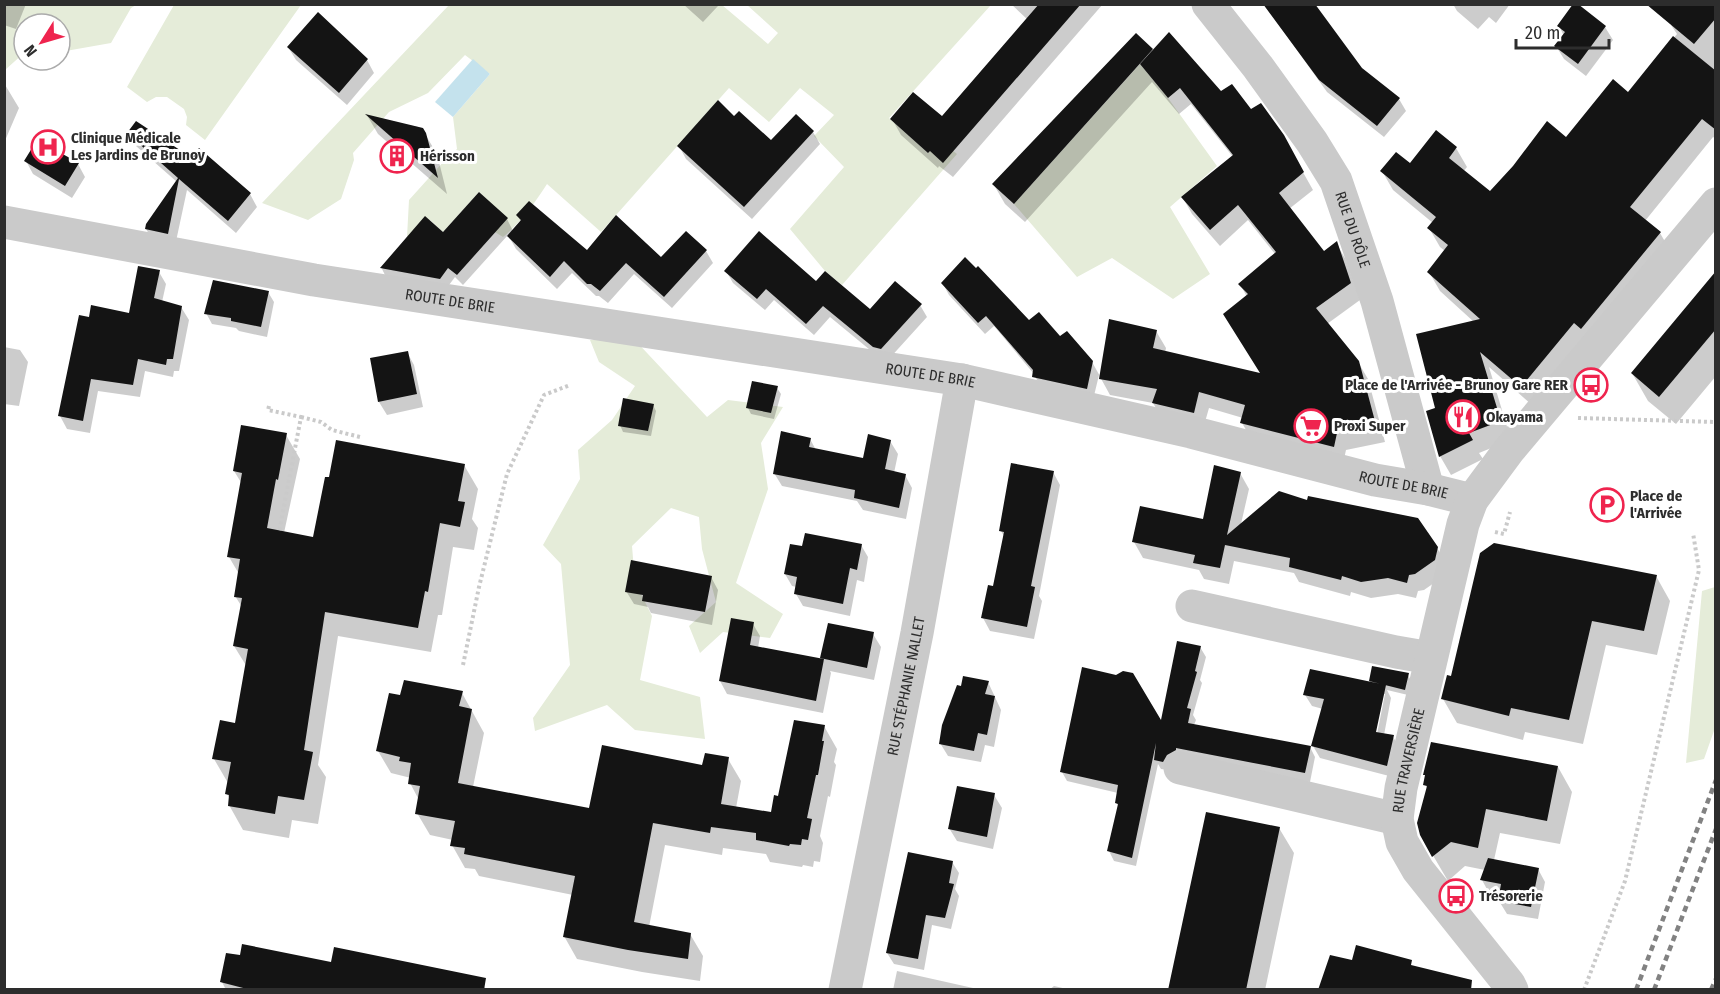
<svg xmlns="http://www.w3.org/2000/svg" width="1720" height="994" viewBox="0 0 1720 994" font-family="'Fira Sans Condensed',sans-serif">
<rect width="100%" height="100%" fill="#fff"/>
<!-- green -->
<path fill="#e5ecd9" d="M 5,4 L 136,4 L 136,5 L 131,8 L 111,43 L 60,52 L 60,24 L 24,24 L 24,53 L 5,70 Z
M 174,5 L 301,5 L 205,140 L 186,125 L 187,117 L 184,109 L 167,97 L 156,97 L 147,102 L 127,87 Z
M 449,5 L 722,5 L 768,44 L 778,33 L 747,5 L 991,5 L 889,118 L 928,153 L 939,139 L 957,154 L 842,285 L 825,271 L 790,229 L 844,167 L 814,136 L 834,115 L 800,88 L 769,122 L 729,88 L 601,232 L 547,184 C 534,204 521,222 503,237 L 485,226 L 498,210 L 479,192 L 443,232 L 430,220 L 407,237 L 409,200 L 445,160 L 457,149 L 453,117 L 490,74 L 465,55 L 428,93 L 389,112 L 353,153 L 354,160 L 341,199 L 308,220 L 262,203 Z
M 1140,64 L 1168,98 L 1217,166 L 1170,207 L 1210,274 L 1173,299 L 1112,258 L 1077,277 L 1014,204 Z
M 633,338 L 707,417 L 728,400 L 783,407 L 761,443 L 768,489 L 736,583 L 783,614 L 770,638 L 723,632 L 700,653 L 689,626 L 716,602 L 702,549 L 699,517 L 671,508 L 632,546 L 635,582 L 652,616 L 640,680 L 700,697 L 705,739 L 635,730 L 607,705 L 535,731 L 533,718 L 570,665 L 561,564 L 543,545 L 580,479 L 578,450 L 612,420 L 635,386 L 599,362 L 590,340 Z
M 1715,587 L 1715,728 L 1704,759 L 1686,763 L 1702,591 Z"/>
<!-- water -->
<path fill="#c4e2ed" d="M 473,59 L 490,74 L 453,117 L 435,102 Z"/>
<!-- shadow -->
<path fill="#0003" fill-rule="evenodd" d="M 4,4 L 26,4 L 16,29 L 4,25 Z
M 683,4 L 717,4 L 718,6 L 703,22 Z
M 1011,4 L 1103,4 L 953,177 L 939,166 L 938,168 L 901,135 L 892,119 L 942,118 L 1028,20 Z
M 1453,4 L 1510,4 L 1496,23 L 1489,17 L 1478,29 L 1457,11 Z
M 1576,4 L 1605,27 L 1613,40 L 1586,76 L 1564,59 L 1556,46 L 1564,36 L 1559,26 Z
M 1716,4 L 1716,139 L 1713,137 L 1645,221 L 1660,233 L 1671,252 L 1532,405 L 1489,367 L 1511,440 L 1479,453 L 1483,459 L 1451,475 L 1440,456 L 1437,409 L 1474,322 L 1440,291 L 1429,272 L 1445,251 L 1440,247 L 1429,228 L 1433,223 L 1393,190 L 1382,171 L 1410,166 L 1456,148 L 1467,167 L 1463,172 L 1490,193 L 1628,94 L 1677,34 L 1671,25 Z
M 1266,7 L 1361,69 L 1399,99 L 1406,111 L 1384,137 L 1327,92 Z
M 1136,35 L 1153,52 L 1251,112 L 1282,135 L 1313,190 L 1289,209 L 1323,253 L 1336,243 L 1346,260 L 1360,300 L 1327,324 L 1358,362 L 1368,379 L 1385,442 L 1346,450 L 1343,464 L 1252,440 L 1242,423 L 1243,418 L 1209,408 L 1203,429 L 1163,420 L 1153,403 L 1110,395 L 1099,375 L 1093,400 L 1041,388 L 1034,374 L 994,326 L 985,334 L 949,295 L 943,284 L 1029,322 L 1060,338 L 1092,362 L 1101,378 L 1156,331 L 1166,348 L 1165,353 L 1262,375 L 1247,297 L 1240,284 L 1275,254 L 1248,220 L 1220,246 L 1192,214 L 1183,198 L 1233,157 L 1191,104 L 1179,114 L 1152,82 L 1025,222 L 1005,204 L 994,185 Z
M 288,47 L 367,60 L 374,73 L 347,105 L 296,60 Z
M 4,83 L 19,108 L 4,143 Z
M 368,117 L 418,127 L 425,134 L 437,154 L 447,194 L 378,134 Z
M 734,118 L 771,142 L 813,132 L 820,144 L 752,219 L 686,159 L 679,146 Z
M 128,133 L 250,194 L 257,207 L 236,233 L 187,190 L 175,246 L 154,242 L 146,229 L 177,182 L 136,146 Z
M 26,161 L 78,164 L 85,177 L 72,198 L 33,174 Z
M 518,216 L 587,252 L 661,260 L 706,251 L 713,263 L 672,308 L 634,274 L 608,303 L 599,296 L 596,296 L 572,273 L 557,289 L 516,249 L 508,235 L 463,285 L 455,277 L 446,289 L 387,279 L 382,269 L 425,218 L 443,234 L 507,219 L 513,231 L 521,222 Z
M 726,271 L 870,311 L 920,305 L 927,317 L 888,360 L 881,359 L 830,317 L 814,335 L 774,300 L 765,310 L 733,283 Z
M 159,272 L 166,284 L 162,302 L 181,307 L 189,320 L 179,371 L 174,371 L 173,377 L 145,371 L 140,397 L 98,391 L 90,433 L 67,429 L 60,416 L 90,319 L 130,315 Z
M 1716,273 L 1716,376 L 1676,424 L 1648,401 L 1632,373 Z
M 268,292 L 274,302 L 267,337 L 239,331 L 236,328 L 212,324 L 206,313 Z
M 4,347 L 20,350 L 28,362 L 19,406 L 4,404 Z
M 407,352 L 414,365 L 423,407 L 387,415 L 379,402 Z
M 777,388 L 781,394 L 774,419 L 751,414 L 748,408 Z
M 653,405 L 656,411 L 651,436 L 623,432 L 620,425 Z
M 286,435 L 300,459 L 284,533 L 314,538 L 464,465 L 478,489 L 472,519 L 478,528 L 474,550 L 453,547 L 442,615 L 438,615 L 431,652 L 338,636 L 318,765 L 326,777 L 318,824 L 292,820 L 289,838 L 243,830 L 229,805 L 230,799 L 227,794 L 228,783 L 214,759 L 237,724 L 247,667 L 234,646 L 242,607 L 235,596 L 239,574 L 229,557 L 242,484 L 234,471 Z
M 810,439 L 816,450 L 864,459 L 890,441 L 898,454 L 894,473 L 905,475 L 912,488 L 906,519 L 863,510 L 857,501 L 782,486 L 774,473 Z
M 1053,472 L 1060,485 L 1039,596 L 1042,601 L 1034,639 L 990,631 L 983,618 L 994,587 L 1005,538 L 1001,531 Z
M 1240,473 L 1249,489 L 1241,524 L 1437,548 L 1447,564 L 1444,576 L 1424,590 L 1418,591 L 1416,598 L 1398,594 L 1371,598 L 1351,592 L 1350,596 L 1299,582 L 1294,573 L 1234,561 L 1229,584 L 1204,579 L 1199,570 L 1143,558 L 1134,542 L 1204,521 Z
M 861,545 L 868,557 L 864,582 L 857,580 L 850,616 L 803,606 L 796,594 L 797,587 L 792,586 L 785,574 L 803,548 Z
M 1656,576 L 1670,601 L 1657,655 L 1606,645 L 1583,744 L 1525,732 L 1523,740 L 1457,723 L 1443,699 L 1453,678 Z
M 711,577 L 718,590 L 712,625 L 651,613 L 648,607 L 634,604 L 626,591 Z
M 753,624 L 760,636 L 758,648 L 824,661 L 822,658 L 873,634 L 881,647 L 874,680 L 830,671 L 831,673 L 823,713 L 727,694 L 720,681 Z
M 1200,647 L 1206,657 L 1200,680 L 1202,683 L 1193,715 L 1196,720 L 1194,725 L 1310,747 L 1315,757 L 1310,782 L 1168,770 L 1161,769 L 1158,764 L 1136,866 L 1114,861 L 1109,851 L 1119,807 L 1116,802 L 1118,793 L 1067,781 L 1062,772 L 1162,724 Z
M 1408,675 L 1411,681 L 1408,695 L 1387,690 L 1391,698 L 1384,735 L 1393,737 L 1400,748 L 1393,777 L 1320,758 L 1313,746 L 1323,709 L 1312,706 L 1305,695 L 1372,684 L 1370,681 ZM 1382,694 L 1385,694 L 1376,739 L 1373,739 Z
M 988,682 L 1001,710 L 994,747 L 985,745 L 981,762 L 948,756 L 940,743 Z
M 462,693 L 484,733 L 473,787 L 590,810 L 728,759 L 741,781 L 736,808 L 772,814 L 780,798 L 824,726 L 837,749 L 834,762 L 836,765 L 830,797 L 828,796 L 820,836 L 823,843 L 820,862 L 814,861 L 813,867 L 803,865 L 802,867 L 770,862 L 766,854 L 723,848 L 722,855 L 665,845 L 649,927 L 690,934 L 703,956 L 700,981 L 642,972 L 577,959 L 564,936 L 573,895 L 479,876 L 475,869 L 465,868 L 452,845 L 453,840 L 430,835 L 417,813 L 419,800 L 410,783 L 411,778 L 391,773 L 378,751 L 401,697 Z
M 1558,767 L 1572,792 L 1560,844 L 1500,833 L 1494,860 L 1538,869 L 1545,882 L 1538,919 L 1507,914 L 1499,901 L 1500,895 L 1489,893 L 1482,880 L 1485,870 L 1465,866 L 1448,881 L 1421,835 L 1428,790 L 1425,784 Z
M 994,795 L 1002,808 L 993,849 L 957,841 L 949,828 Z
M 1279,828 L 1294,853 L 1265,990 L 1170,990 Z
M 952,862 L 959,873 L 955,889 L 959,896 L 951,929 L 932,925 L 924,970 L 894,964 L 887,953 Z
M 332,963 L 480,978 L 486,990 L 226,990 L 222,982 Z
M 897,971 L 982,990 L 893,990 Z
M 1054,986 L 1071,990 L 1049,990 Z"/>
<!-- building -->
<path fill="#141414" d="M 1039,4 L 1081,4 L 943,163 L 930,151 L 928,153 L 890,119 L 913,92 L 942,116 Z
M 1263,4 L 1315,4 L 1362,68 L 1400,98 L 1377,126 L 1319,80 Z
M 1573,4 L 1578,4 L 1606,26 L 1578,64 L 1554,46 L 1565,32 L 1557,26 Z
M 1646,4 L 1716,4 L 1716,18 L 1694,44 Z
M 318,12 L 368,59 L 339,93 L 287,47 Z
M 1169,32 L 1221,91 L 1232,84 L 1251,109 L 1261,103 L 1284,135 L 1304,172 L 1279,193 L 1324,251 L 1337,241 L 1351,283 L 1316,308 L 1359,361 L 1376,425 L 1337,433 L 1334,447 L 1240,423 L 1245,405 L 1199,392 L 1194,413 L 1152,403 L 1157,389 L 1099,379 L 1109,319 L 1157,330 L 1153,348 L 1260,373 L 1223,314 L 1248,294 L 1238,284 L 1276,252 L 1238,205 L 1210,230 L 1181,197 L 1233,155 L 1180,88 L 1168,98 L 1140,64 Z
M 1136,33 L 1153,49 L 1014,204 L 992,184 Z
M 1673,36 L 1716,71 L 1716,130 L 1702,119 L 1630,207 L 1661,232 L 1581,329 L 1574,323 L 1521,387 L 1480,352 L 1501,421 L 1469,433 L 1473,440 L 1439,457 L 1426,411 L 1435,408 L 1416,334 L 1480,319 L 1427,272 L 1448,245 L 1427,228 L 1436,217 L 1380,171 L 1396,152 L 1410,163 L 1436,130 L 1457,147 L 1449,158 L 1490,191 L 1513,166 L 1547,121 L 1566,137 L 1613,79 L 1628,92 Z
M 718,100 L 734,116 L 739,111 L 771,140 L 796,114 L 814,131 L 744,207 L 677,146 Z
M 365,114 L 423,128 L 426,133 L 438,178 Z
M 136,121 L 192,158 L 199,148 L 251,193 L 228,221 L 179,179 L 168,234 L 145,229 L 146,224 L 178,178 L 127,133 Z
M 37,140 L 79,163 L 65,186 L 24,161 Z
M 479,192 L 508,218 L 457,275 L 448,268 L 440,279 L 380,268 L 425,216 L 443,232 Z
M 529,201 L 587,250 L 616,215 L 661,257 L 686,231 L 707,250 L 664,297 L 626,263 L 600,291 L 591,284 L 587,284 L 564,261 L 550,277 L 507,236 L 521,220 L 516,215 Z
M 759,231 L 816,281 L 825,271 L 870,309 L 895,281 L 922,304 L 881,349 L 873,347 L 823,306 L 806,324 L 766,289 L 757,299 L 724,271 Z
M 965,257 L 976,268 L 978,266 L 1029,320 L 1039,312 L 1060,336 L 1067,331 L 1093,361 L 1087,389 L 1032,377 L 1033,370 L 986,316 L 978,323 L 941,283 Z
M 138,266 L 160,270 L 154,298 L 182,306 L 173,359 L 167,359 L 166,365 L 138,359 L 133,385 L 91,379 L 83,421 L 58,416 L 79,315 L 89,317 L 91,305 L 129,313 Z
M 1716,271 L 1716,329 L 1659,397 L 1631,373 Z
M 213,280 L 269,291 L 261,327 L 231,321 L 231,318 L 204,314 Z
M 408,351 L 417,394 L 378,402 L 370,358 Z
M 752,381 L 778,386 L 771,413 L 746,408 Z
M 623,398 L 654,404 L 648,431 L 618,426 Z
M 241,425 L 287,433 L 278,480 L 276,479 L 267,528 L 313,537 L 325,477 L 329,477 L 336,440 L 465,464 L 458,501 L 465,502 L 460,527 L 440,523 L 428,592 L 425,591 L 418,628 L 325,612 L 304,750 L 313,752 L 304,800 L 278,796 L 275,814 L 228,806 L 229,795 L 225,794 L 231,762 L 212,759 L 220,720 L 235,723 L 248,649 L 233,646 L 242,598 L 234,597 L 240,559 L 227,557 L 242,473 L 233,471 Z
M 781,431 L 811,438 L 809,447 L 863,458 L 868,434 L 891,440 L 885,469 L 906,474 L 899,508 L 854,498 L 855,490 L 773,474 Z
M 1011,463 L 1054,471 L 1031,586 L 1035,587 L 1027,627 L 981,618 L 988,585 L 993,586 L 1004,532 L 999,531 Z
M 1214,465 L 1241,472 L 1227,535 L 1279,491 L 1307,500 L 1308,496 L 1418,518 L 1438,547 L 1435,560 L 1415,574 L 1409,575 L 1407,583 L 1388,578 L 1361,582 L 1342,576 L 1341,580 L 1289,567 L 1290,558 L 1225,545 L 1220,568 L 1193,563 L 1195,555 L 1132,542 L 1140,506 L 1203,519 Z
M 805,533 L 862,544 L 857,570 L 850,568 L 843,604 L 794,594 L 797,577 L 784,574 L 790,544 L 802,546 Z
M 1494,543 L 1657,575 L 1644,631 L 1592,621 L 1569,720 L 1511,708 L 1509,716 L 1441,699 L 1447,675 L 1451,676 L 1480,553 Z
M 631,560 L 712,576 L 705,612 L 642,601 L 643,595 L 625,592 Z
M 731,618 L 754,622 L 750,645 L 824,659 L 816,701 L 719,681 Z
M 828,623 L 874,632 L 867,668 L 820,658 Z
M 1177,641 L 1201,646 L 1195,671 L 1197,672 L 1187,708 L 1191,709 L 1188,723 L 1311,746 L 1305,773 L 1176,748 L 1176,750 L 1167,755 L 1163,762 L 1154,760 L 1156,743 L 1132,858 L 1107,851 L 1118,804 L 1115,803 L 1118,785 L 1060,772 L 1082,667 L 1116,675 L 1123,671 L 1133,673 L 1161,720 Z
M 1372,666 L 1409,673 L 1405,690 L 1369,681 Z
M 1310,669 L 1386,685 L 1376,732 L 1394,735 L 1387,766 L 1311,746 L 1324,699 L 1303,695 Z
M 963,676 L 989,681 L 985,694 L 995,696 L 987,735 L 978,733 L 974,751 L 939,744 L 942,725 L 957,685 L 961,686 Z
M 404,680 L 463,691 L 459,706 L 472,709 L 458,783 L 589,808 L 602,745 L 702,765 L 705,753 L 729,757 L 721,804 L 771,812 L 774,795 L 778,796 L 794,720 L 825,725 L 822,741 L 824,741 L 818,775 L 816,775 L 807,818 L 812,819 L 808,840 L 802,839 L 801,845 L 790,844 L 789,846 L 756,840 L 756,833 L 711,827 L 710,833 L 653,823 L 634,922 L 691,933 L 688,959 L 628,950 L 563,937 L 575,876 L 464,854 L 465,848 L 450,846 L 455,821 L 415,814 L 420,786 L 408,784 L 411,763 L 399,761 L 400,757 L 376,751 L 389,693 L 400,695 Z
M 1431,742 L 1558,766 L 1547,821 L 1486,809 L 1478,848 L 1451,842 L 1432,857 L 1420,835 L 1417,823 L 1427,786 L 1423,785 L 1425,775 L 1423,775 Z
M 957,786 L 995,793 L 987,837 L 948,829 Z
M 1206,812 L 1280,827 L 1246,990 L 1168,990 Z
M 908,852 L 953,861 L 949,883 L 954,884 L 945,918 L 926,915 L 918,959 L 886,953 Z
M 1488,858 L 1539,868 L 1531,907 L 1498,901 L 1501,884 L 1480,880 Z
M 242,944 L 331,962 L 334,947 L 486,978 L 484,990 L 251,990 L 220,982 L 226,953 L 240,955 Z
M 1356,945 L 1412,960 L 1411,965 L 1472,980 L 1471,990 L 1318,990 L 1330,955 L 1352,960 Z"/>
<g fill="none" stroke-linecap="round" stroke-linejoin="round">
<!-- path -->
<path stroke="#cacaca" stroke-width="4" stroke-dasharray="3 3" stroke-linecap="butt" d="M 269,406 L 268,410 L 301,417 L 279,532
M 301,417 L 321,422 L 332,430 L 360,437
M 1578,418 L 1716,422
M 1495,532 L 1504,534 L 1510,512
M 463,665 L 479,587 L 507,474 L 544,395 L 570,385
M 1584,990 L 1625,881 L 1699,570 L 1693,533"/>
<!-- minor -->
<g stroke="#cacaca" stroke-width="33">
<path id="s1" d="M 1208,4 L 1258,67 L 1312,142 L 1336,181 L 1377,301 L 1428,489"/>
<path id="s2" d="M 4,222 L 314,280 L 962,380 L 1191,432 L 1375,480 L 1428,489 L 1472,500"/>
<path d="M 1192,606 L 1396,652 L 1431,658"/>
<path d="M 1180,768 L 1397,819"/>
<path id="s3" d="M 845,990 L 917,633 L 962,380"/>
<path id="s4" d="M 1512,990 L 1509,984 L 1418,870 L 1402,842 L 1397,819 L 1401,788 L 1463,524 L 1472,500 L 1509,450 L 1716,204"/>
</g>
<!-- rail -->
<path stroke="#828282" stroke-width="4.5" stroke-dasharray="6 4.5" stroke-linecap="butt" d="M 1636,990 L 1716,780
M 1654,990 L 1716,829
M 1711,990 L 1716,979"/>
</g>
<!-- icons -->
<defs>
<g id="hospital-ring" transform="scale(1.725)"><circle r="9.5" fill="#fff" stroke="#ef244e" stroke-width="1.5"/><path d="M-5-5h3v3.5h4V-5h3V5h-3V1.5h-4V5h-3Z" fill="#ef244e"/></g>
<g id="building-ring" transform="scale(1.725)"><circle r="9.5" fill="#fff" stroke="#ef244e" stroke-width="1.5"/><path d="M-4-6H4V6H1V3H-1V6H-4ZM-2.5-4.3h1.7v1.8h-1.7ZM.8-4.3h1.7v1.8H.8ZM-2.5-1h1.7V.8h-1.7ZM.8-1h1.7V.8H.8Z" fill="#ef244e"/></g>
<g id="bus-ring" transform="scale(1.725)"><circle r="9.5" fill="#fff" stroke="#ef244e" stroke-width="1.5"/><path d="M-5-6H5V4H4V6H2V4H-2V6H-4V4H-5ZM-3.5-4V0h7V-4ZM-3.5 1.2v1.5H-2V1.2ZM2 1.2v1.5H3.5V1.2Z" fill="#ef244e"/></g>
<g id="restaurant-ring" transform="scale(1.725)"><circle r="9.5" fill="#fff" stroke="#ef244e" stroke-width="1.5"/><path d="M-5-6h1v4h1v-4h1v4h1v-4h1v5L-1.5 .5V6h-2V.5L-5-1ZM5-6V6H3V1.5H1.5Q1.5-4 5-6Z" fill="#ef244e"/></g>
<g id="supermarket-ring" transform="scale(1.725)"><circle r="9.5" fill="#fff" stroke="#ef244e" stroke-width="1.5"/><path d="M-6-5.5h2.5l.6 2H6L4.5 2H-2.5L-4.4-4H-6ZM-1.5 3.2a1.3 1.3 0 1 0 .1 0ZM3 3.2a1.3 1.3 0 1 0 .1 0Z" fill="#ef244e"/></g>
<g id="parking-ring" transform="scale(1.725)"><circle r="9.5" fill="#fff" stroke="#ef244e" stroke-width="1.5"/><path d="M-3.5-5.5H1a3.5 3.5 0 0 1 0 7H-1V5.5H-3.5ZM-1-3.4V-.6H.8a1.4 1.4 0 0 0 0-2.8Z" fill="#ef244e"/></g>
</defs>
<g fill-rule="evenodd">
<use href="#hospital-ring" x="48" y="147"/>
<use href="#building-ring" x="397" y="156"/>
<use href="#bus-ring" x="1591" y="385"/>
<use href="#restaurant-ring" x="1463" y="417"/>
<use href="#supermarket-ring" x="1311" y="426"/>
<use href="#parking-ring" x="1607" y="505"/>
<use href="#bus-ring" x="1456" y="896"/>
</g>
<g text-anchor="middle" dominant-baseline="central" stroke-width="6" stroke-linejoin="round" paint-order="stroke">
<!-- poi labels -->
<g font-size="15" font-weight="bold" fill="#2d2d2d" stroke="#fff" text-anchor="start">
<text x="71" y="138">Clinique Médicale<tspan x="71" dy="17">Les Jardins de Brunoy</tspan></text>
<text x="420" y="156">Hérisson</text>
<text x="1568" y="385" text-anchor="end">Place de l'Arrivée - Brunoy Gare RER</text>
<text x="1486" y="417">Okayama</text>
<text x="1334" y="426">Proxi Super</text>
<text x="1630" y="496">Place de<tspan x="1630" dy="17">l'Arrivée</tspan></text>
<text x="1479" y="896">Trésorerie</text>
</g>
<!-- street labels -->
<g font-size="15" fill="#2d2d2d" stroke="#fff">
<text stroke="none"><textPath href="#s1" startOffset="270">RUE DU RÔLE</textPath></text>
<text stroke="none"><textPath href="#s2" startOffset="453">ROUTE DE BRIE</textPath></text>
<text stroke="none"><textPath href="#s2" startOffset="939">ROUTE DE BRIE</textPath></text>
<text stroke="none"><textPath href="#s2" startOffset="1425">ROUTE DE BRIE</textPath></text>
<text stroke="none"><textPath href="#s3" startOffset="310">RUE STÉPHANIE NALLET</textPath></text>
<text stroke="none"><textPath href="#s4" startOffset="268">RUE TRAVERSIÈRE</textPath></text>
</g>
</g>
<!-- border -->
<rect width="1720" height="994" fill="none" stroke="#2d2d2d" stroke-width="12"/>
<!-- north arrow -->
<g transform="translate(42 42) rotate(233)"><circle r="28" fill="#ffffff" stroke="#ababab" stroke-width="1.5"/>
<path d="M0-4.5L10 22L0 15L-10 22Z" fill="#ef244e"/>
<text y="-9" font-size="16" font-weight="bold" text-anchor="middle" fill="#2d2d2d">N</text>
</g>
<!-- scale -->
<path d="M1516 39v9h93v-9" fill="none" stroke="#2d2d2d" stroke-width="3"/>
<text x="1525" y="39" font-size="18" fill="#2d2d2d" stroke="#ffffff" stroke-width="4.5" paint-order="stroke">20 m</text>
</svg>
